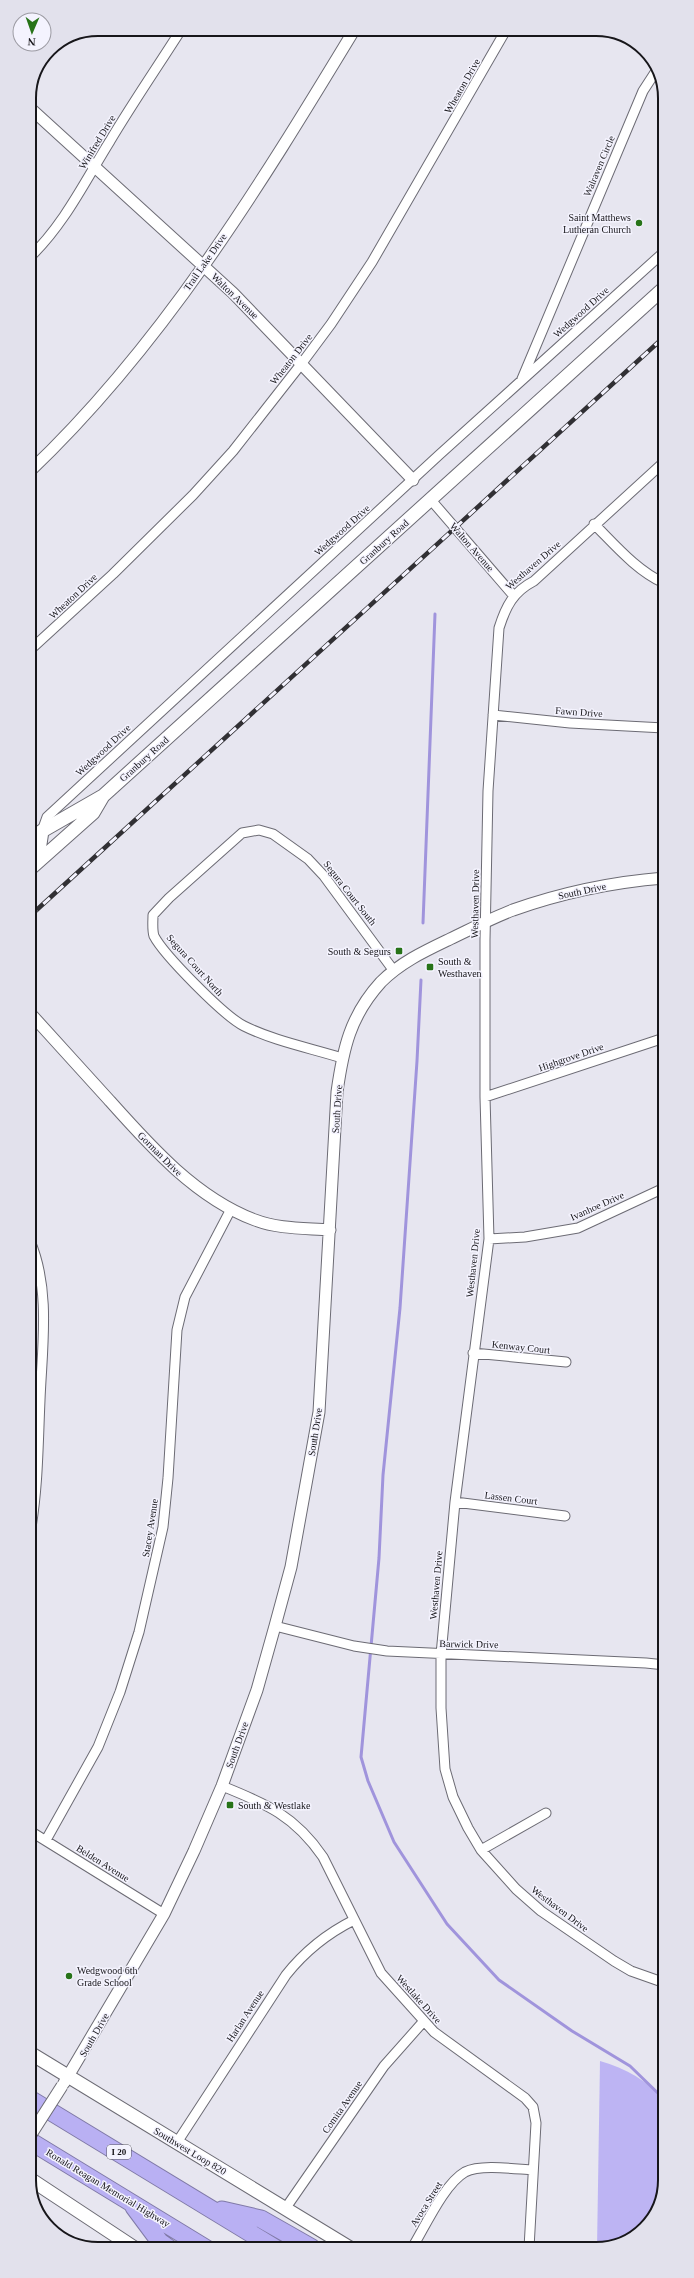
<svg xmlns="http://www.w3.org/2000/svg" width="694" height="2278" viewBox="0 0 694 2278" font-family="Georgia,serif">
<rect width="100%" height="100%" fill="#e7e6f0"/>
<!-- green -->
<path fill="#bdb4f3" d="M 600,2061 C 626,2068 647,2081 665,2100 L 665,2180 L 648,2225 L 610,2248 L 597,2248 Z"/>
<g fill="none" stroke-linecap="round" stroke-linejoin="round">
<!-- stream -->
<path stroke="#a094dc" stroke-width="3" d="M 423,923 L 435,614
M 421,980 L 417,1061 L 400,1308 L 383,1475 L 379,1558 L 361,1757 L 368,1781 L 394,1842 L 447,1924 L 499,1980 L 572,2031 L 630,2066 L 665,2100"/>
<!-- minor casing -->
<g stroke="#6c6b74" stroke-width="11">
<path id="minor" d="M 29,258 C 64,225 85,181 110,141 C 132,104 156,69 179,33
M 522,379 L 643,91 L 656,71
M 664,462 L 534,581 C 513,592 506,606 499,628 L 488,791 L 485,940 L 485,1097 L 489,1239 L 455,1502 L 441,1655 L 441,1708 L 445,1769 L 453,1797 L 468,1828 L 481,1850 L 516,1889 L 541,1911 L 614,1961 L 631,1971 L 665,1983
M 431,500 L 513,595
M 594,524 C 615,545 637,571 664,583
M 29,651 L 113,574 L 193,495 L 233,451 L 302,363 L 331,324 L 372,262 L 506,30
M 493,715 L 570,723 L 664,728
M 42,831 L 47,817 L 439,455 L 664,252
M 342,1058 C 310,1048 274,1041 244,1026 C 224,1016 164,955 154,936 C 152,930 153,921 153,915 L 169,898 L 242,833 L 259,830 L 273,834 L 308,859 L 324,876 L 394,971
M 485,1097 L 664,1038
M 489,1239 L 525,1237 L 578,1228 L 664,1188
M 30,1241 C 51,1290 42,1348 40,1400 C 38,1445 38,1490 30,1533
M 473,1353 L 566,1362
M 455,1502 L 565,1516
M 275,1626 L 354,1646 L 387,1651 L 646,1663 L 665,1665
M 222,1786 C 267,1804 295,1816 323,1857 L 381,1973 L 434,2032 L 525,2098 L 533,2107 L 536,2123 L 529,2248
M 30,1831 L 164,1914
M 46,1840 L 98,1747 L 120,1692 L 139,1632 L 163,1527 L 168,1478 L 177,1330 L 185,1297 L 231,1209
M 481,1850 L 546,1813
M 176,2144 L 286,1975 C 305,1951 326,1934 354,1920
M 285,2209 L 384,2066 L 423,2022
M 412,2248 C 425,2227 444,2184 465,2172 C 481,2164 515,2169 533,2170"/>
</g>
<!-- tertiary casing -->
<g stroke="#6c6b74" stroke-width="13">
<path id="tertiary" d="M 29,107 L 233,293 L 413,480
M 29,472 C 162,346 259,187 353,32
M 30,1013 C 56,1042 83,1071 109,1100 C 150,1146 196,1198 255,1220 C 278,1229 305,1228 330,1230
M 64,2083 L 164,1914 L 194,1851 L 222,1786 L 257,1690 L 275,1626 L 291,1567 L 319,1412 L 337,1092 C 343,1049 350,1016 381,982 C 401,962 425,951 450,939 C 471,929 492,918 513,910 C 561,893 614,882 664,878"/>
</g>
<!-- secondary casing -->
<g stroke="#6c6b74" stroke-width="15">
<path id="secondary" d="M 29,841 L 42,831 L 103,796
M 30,858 L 40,844 L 42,831
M 30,869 L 93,813 L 103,796 L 664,288
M 30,2053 L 350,2248
M 30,2179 L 136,2249"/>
</g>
<!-- motorway casing -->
<g stroke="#807aa7" stroke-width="19">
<path id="motorway" d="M 30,2099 L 275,2248
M 30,2141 L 207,2249
M 134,2207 L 160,2242 L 170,2249
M 222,2210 L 261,2219 L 312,2248"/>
</g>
<!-- minor -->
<use href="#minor" stroke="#fff" stroke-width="9"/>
<!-- tertiary -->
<use href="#tertiary" stroke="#fff" stroke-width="11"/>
<!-- secondary -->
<use href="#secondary" stroke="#fff" stroke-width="13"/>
<!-- motorway -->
<use href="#motorway" stroke="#b9b0f3" stroke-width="17"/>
<!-- rail casing -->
<g stroke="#313034" stroke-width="4.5">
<path id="rail" d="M 30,916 L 664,337"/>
</g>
<!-- rail -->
<use href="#rail" stroke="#f4f3fe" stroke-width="3" stroke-dasharray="9" stroke-linecap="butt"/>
<!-- tertiary-bridge casing -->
<g stroke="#6c6b74" stroke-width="13" stroke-linecap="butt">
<path id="tertiary-bridge" d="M 30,2136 L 62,2086"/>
</g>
<!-- tertiary-bridge -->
<use href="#tertiary-bridge" stroke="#fff" stroke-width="11"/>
</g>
<!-- markers -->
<g fill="#277318" stroke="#f4f3fe" stroke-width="1.5">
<circle cx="639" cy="223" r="4"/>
<rect x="395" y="947" width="8" height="8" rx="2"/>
<rect x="426" y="963" width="8" height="8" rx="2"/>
<rect x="226" y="1801" width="8" height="8" rx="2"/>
<circle cx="69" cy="1976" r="4"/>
</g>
<g text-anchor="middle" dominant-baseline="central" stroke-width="3" stroke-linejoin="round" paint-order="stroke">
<!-- shield labels -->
<rect fill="#f4f3fe" stroke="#59585e" stroke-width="1" x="107" y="2145" width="24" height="14" rx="3"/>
<g font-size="9" font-weight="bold" fill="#17161a">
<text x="119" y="2152">I 20</text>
</g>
<!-- street labels -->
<g font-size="10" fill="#17161a" stroke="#f4f3fe">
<text transform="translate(462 86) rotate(-60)">Wheaton Drive</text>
<text transform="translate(97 142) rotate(-59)">Winifred Drive</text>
<text transform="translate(599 166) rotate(-67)">Walraven Circle</text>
<text transform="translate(205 262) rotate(-55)">Trail Lake Drive</text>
<text transform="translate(235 296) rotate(44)">Walton Avenue</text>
<text transform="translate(581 312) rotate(-42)">Wedgwood Drive</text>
<text transform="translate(291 359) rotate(-52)">Wheaton Drive</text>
<text transform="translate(342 530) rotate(-42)">Wedgwood Drive</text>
<text transform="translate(384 542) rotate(-42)">Granbury Road</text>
<text transform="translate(472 547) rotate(49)">Walton Avenue</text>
<text transform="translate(533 565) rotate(-41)">Westhaven Drive</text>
<text transform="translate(73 596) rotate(-43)">Wheaton Drive</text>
<text transform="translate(579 712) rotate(4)">Fawn Drive</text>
<text transform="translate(103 750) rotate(-43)">Wedgwood Drive</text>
<text transform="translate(144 759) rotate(-42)">Granbury Road</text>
<text transform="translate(582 891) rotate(-12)">South Drive</text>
<text transform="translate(350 893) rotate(52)">Segura Court South</text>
<text transform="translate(475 904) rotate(-89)">Westhaven Drive</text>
<text transform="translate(195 965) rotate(48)">Segura Court North</text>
<text transform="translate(571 1057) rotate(-19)">Highgrove Drive</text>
<text transform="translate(337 1109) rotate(-86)">South Drive</text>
<text transform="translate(160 1154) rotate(45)">Gorman Drive</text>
<text transform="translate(597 1206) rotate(-24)">Ivanhoe Drive</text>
<text transform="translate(473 1263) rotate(-84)">Westhaven Drive</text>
<text transform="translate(521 1347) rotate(6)">Kenway Court</text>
<text transform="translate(315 1432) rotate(-81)">South Drive</text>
<text transform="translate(511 1498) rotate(7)">Lassen Court</text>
<text transform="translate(150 1528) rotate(-81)">Stacey Avenue</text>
<text transform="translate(436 1585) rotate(-85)">Westhaven Drive</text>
<text transform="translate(469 1644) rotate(1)">Barwick Drive</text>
<text transform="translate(237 1745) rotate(-70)">South Drive</text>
<text transform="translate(103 1863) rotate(32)">Belden Avenue</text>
<text transform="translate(560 1909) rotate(37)">Westhaven Drive</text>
<text transform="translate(419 1999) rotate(48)">Westlake Drive</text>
<text transform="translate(245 2016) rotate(-57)">Harlan Avenue</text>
<text transform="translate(94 2035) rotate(-60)">South Drive</text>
<text transform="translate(342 2107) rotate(-55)">Comita Avenue</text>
<text transform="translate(190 2151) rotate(31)">Southwest Loop 820</text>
<text transform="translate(108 2188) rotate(31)">Ronald Reagan Memorial Highway</text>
<text transform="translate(426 2204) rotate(-58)">Avoca Street</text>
</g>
<!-- poi labels -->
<g font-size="10" fill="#17161a" stroke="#f4f3fe" text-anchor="start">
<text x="631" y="217" text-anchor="end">Saint Matthews<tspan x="631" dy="12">Lutheran Church</tspan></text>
<text x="391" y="951" text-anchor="end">South &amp; Segurs</text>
<text x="438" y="961">South &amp;<tspan x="438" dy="12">Westhaven</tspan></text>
<text x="238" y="1805">South &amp; Westlake</text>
<text x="77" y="1970">Wedgwood 6th<tspan x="77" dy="12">Grade School</tspan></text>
</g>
</g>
<!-- crop -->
<path d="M0 0H694V2278H0ZM98 36H596A62 62 0 0 1 658 98V2180A62 62 0 0 1 596 2242H98A62 62 0 0 1 36 2180V98A62 62 0 0 1 98 36Z" fill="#e2e1ec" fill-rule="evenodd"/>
<path fill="none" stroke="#17161a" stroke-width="2" d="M98 36H596A62 62 0 0 1 658 98V2180A62 62 0 0 1 596 2242H98A62 62 0 0 1 36 2180V98A62 62 0 0 1 98 36Z"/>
<!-- north arrow -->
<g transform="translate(32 32) rotate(182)"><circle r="19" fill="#f4f3fe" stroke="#9c9ba3"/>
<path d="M0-3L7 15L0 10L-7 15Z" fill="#277318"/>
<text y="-6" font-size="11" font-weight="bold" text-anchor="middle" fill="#17161a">N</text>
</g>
</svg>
